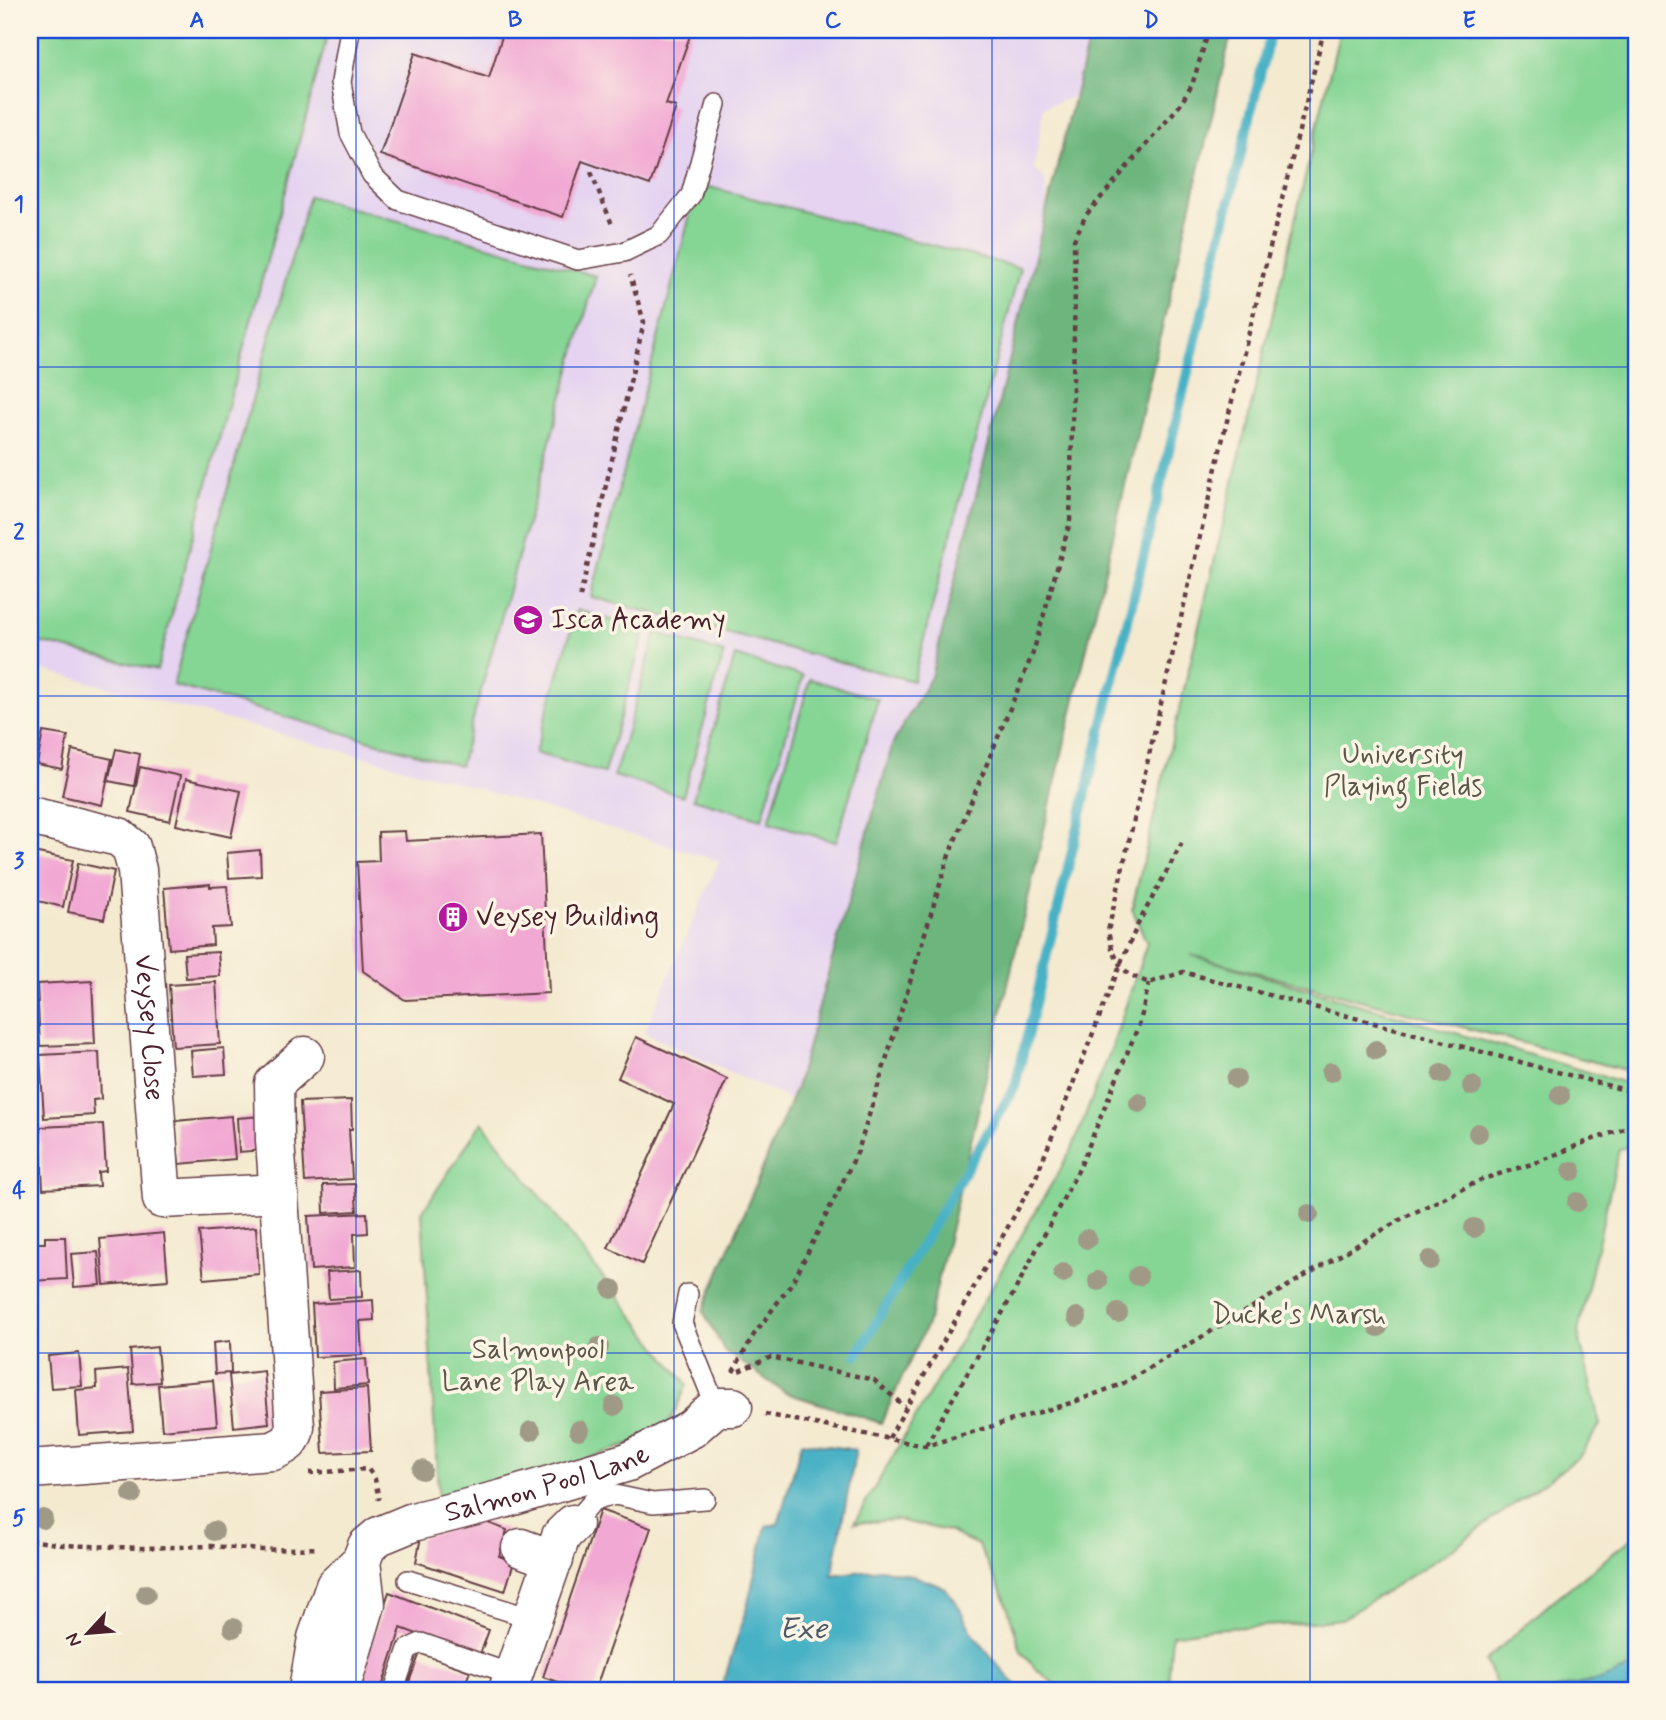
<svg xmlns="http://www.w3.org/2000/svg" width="1666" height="1720" viewBox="0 0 1666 1720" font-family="Mynerve,sans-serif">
<rect width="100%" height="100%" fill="#fcf5e5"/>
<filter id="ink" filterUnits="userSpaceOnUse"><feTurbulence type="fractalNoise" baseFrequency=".0143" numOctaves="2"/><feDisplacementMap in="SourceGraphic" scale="14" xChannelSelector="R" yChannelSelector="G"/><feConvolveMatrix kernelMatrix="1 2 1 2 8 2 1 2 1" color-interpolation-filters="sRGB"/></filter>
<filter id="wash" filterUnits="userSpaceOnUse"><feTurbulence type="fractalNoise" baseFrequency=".00686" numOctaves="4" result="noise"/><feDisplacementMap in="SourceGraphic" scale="28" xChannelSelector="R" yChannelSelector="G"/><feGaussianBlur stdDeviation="1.57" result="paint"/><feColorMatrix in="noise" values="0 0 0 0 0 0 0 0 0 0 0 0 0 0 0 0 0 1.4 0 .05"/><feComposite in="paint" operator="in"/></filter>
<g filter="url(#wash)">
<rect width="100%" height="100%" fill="#f4ead0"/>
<!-- built -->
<path fill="#e5d3f1" d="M 30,30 L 1176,30 L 1092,90 L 1044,107 L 1034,169 L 1045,179 L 1050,281 L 837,1121 L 644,1033 L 719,861 L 453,781 L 30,666 Z"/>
<!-- green -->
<path fill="#85d594" stroke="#687a60" stroke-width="2" d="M 30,30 L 329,30 L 157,670 L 30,640 Z
M 1340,30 L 1636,30 L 1636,1073 L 1191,955 L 1636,1086 L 1636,1143 L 1619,1150 L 1578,1332 L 1600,1425 L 1579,1457 L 1445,1554 L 1342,1619 L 1281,1625 L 1210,1629 L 1172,1635 L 1168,1687 L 1165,1690 L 1074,1690 L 1055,1684 L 1036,1669 L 1021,1651 L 1005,1599 L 978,1545 L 948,1531 L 897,1520 L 854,1523 L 1072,1149 L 1112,1047 L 1147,943 L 1132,909 Z
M 698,184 L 1020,268 L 913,681 L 591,597 Z
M 309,196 L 596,276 L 460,766 L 173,685 Z
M 577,610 L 645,630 L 604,773 L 535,753 Z
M 656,633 L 724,653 L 683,796 L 614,776 Z
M 735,656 L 803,676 L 762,819 L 693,799 Z
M 810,679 L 878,699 L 836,842 L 769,822 Z
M 482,1122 L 687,1385 L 671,1420 L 644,1440 L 439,1506 L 422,1212 Z
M 1636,1535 L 1636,1666 L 1600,1680 L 1551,1690 L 1499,1690 L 1485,1661 L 1554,1600 Z"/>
<!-- forest -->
<path fill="#6cb67e" stroke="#5b6a54" stroke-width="2" d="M 1081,30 L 1232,30 L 929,1320 L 881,1423 L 786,1393 L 724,1350 L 703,1311 L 796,1088 L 893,743 L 931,677 L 1087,46 Z"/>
<!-- water -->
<path fill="#47b1c5" stroke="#486878" stroke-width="2" d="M 802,1442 L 856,1450 L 832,1575 L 880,1569 L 915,1576 L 945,1588 L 955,1600 L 973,1634 L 1008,1677 L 1023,1690 L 721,1690 L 747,1607 L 766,1526 L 778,1524 Z
M 1636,1666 L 1636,1690 L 1551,1690 L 1600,1680 Z"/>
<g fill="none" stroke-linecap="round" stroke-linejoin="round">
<!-- stream -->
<path stroke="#47b1c5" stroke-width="10" d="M 857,1355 L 1015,1086 L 1271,30"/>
</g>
<g id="blocks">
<!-- building -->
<path fill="#f1a8d3" d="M 504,30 L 692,30 L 666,104 L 676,107 L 650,185 L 582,161 L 563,217 L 380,155 L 415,53 L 489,78 Z
M 43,732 L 68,736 L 62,769 L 37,764 Z
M 30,739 L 37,740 L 31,771 L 30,771 Z
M 116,749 L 140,754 L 134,786 L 108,781 Z
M 72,750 L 112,759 L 102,805 L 62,796 Z
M 140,767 L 180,776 L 170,821 L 130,812 Z
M 186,779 L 241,791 L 231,837 L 176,825 Z
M 405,831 L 406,841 L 541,834 L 549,993 L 405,1000 L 363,971 L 357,862 L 379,861 L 378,832 Z
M 260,850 L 261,876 L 229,878 L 227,853 Z
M 33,852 L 73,860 L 63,907 L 30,899 L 30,866 Z
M 78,863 L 114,871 L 104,919 L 68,912 Z
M 210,884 L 210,887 L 227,886 L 231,927 L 212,928 L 213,945 L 169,949 L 164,888 Z
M 218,952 L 220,976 L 186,978 L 184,954 Z
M 92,981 L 95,1044 L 40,1046 L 37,984 Z
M 216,982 L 220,1044 L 173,1047 L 169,985 Z
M 636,1037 L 727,1079 L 642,1264 L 608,1248 L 674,1104 L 618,1078 Z
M 224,1048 L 226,1074 L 193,1076 L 191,1051 Z
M 99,1052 L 101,1099 L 93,1100 L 94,1115 L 44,1118 L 40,1055 Z
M 351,1100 L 352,1129 L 349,1129 L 352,1179 L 305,1182 L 300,1102 Z
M 231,1116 L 235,1159 L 179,1164 L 175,1121 Z
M 262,1116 L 265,1150 L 239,1152 L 237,1118 Z
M 103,1124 L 106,1171 L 98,1172 L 99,1186 L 43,1189 L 40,1127 Z
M 355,1184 L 357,1211 L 324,1213 L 323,1185 Z
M 367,1213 L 368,1233 L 354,1234 L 355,1267 L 311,1270 L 308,1216 Z
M 30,1217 L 32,1217 L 33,1243 L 45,1243 L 45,1237 L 65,1237 L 67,1279 L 30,1281 Z
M 256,1227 L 259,1274 L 204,1279 L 199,1232 Z
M 164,1233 L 168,1280 L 104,1285 L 100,1239 Z
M 98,1252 L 101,1285 L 74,1287 L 71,1254 Z
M 361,1270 L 362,1297 L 329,1299 L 327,1272 Z
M 373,1300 L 374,1320 L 360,1321 L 362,1355 L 315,1357 L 312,1304 Z
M 230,1341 L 231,1373 L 215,1374 L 213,1343 Z
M 157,1347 L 160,1382 L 133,1384 L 130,1350 Z
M 79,1353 L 82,1386 L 51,1388 L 48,1356 Z
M 366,1359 L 368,1385 L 334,1388 L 333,1362 Z
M 128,1369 L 133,1431 L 79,1435 L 76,1390 L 97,1388 L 96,1372 Z
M 264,1371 L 269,1423 L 234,1427 L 229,1375 Z
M 213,1380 L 217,1425 L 162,1430 L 158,1385 Z
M 367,1388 L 371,1451 L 323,1453 L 319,1391 Z
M 600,1510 L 651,1528 L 595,1690 L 582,1690 L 543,1677 Z
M 483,1521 L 507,1530 L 499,1556 L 514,1562 L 505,1591 L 416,1562 L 421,1537 Z
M 389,1592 L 489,1630 L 479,1657 L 401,1628 L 381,1690 L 355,1690 Z
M 420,1653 L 470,1671 L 463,1690 L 406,1690 Z"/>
</g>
</g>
<g filter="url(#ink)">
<use href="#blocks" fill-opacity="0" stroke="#643d44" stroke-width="2"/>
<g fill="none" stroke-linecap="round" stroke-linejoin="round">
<!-- lane casing -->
<g stroke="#643d44" stroke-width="22">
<path id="lane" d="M 350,30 L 341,82 L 350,133 L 372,175 L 398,200 L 578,260 L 624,252 L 659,235 L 691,195 L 716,104
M 688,1294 L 682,1323 L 716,1407
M 573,1524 L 593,1501 L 615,1495 L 653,1503 L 705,1499
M 408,1580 L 534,1619
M 394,1690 L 408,1649 L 421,1643 L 514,1675"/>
</g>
<!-- street casing -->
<g stroke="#643d44" stroke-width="41">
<g id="street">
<path id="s1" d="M 30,816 L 119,837 L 131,847 L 137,870 L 162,1199 L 279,1193"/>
<path d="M 30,1469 L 273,1451 C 286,1445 293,1442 295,1427 L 275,1140 L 274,1084 L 305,1056"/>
<path d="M 521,1548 L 554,1560"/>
<path id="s2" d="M 308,1690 L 317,1638 L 335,1586 L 361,1561 L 367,1546 L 379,1536 L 413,1522 L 503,1499 L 628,1462 L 691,1429 L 716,1407 L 733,1407"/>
<path d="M 340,1690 L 366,1604 L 361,1561"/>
<path d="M 508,1690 L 561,1536 L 573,1524"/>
</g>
</g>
<!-- path -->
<path stroke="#643d44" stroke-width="4.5" stroke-dasharray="5 5" stroke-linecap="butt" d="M 1324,30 L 1225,429 L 1108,931 L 1112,949 L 1120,965 L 1130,975 L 1149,983 L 1183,972 L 1636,1093
M 591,172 L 613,227
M 580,597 L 644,322 L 630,275
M 739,1371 L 771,1357 L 874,1380 L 905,1407
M 733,1372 L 753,1336 L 794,1280 L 858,1151 L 949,855 L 1033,653 L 1070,522 L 1075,288 L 1074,240 L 1086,215 L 1180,105 L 1192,85 L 1209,30
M 765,1414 L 925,1446 L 1074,1402 L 1122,1384 L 1403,1218 L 1483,1179 L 1538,1162 L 1588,1141 L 1636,1125
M 889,1438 L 1036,1177 L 1120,965 L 1138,924 L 1182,843
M 926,1445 L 1012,1296 L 1080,1167 L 1140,1022 L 1149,983
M 309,1473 L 368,1469 L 375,1479 L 379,1500
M 30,1540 L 63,1545 L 142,1548 L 210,1546 L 262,1550 L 319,1548"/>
<!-- lane -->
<use href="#lane" stroke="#fff" stroke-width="19"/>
<!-- street -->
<use href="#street" stroke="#fff" stroke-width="38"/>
</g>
<!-- trees -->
<g fill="#a09986">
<circle cx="1376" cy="1050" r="10"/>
<circle cx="1331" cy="1072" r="10"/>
<circle cx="1442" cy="1074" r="10"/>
<circle cx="1236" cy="1079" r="10"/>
<circle cx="1472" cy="1086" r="10"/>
<circle cx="1560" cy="1095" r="10"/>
<circle cx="1139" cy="1103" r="10"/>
<circle cx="1478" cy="1133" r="10"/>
<circle cx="1572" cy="1171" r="10"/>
<circle cx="1577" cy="1202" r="10"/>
<circle cx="1309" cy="1214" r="10"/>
<circle cx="1474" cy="1228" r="10"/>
<circle cx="1087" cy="1239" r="10"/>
<circle cx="1430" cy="1260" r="10"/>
<circle cx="1063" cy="1273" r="10"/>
<circle cx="1138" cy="1276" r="10"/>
<circle cx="1098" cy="1281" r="10"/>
<circle cx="612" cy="1289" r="10"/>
<circle cx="1118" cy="1313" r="10"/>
<circle cx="1077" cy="1317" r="10"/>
<circle cx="1378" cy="1327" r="10"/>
<circle cx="599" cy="1347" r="10"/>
<circle cx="614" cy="1406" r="10"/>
<circle cx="579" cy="1430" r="10"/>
<circle cx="531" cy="1431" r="10"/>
<circle cx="422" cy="1470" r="10"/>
<circle cx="132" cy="1494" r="10"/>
<circle cx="43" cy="1519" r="10"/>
<circle cx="214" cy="1531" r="10"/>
<circle cx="146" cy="1594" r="10"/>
<circle cx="233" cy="1628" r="10"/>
</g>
</g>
<!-- grid -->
<path fill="none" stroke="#1d4ed8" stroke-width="2" stroke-opacity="0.55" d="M 356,30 L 356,1690M 674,30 L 674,1690M 992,30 L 992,1690M 1310,30 L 1310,1690M 30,367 L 1636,367M 30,696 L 1636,696M 30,1024 L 1636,1024M 30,1353 L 1636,1353"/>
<!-- icons -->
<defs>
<g id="school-disc" transform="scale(1.575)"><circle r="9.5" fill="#b5179e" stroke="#fcf5e5"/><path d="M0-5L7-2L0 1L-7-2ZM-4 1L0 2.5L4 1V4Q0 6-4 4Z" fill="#fff"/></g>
<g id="building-disc" transform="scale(1.575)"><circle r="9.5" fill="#b5179e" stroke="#fcf5e5"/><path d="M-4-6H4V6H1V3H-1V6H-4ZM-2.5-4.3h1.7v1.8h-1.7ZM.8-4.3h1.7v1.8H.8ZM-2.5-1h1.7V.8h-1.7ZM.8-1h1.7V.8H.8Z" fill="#fff"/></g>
</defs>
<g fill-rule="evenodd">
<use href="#school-disc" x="528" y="620"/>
<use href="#building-disc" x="453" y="917"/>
</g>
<g text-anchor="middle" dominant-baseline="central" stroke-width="7" stroke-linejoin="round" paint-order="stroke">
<!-- poi labels -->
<g font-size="28" fill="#4a1f2b" stroke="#fcf5e5" text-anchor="start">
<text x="551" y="620">Isca Academy</text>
<text x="476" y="917">Veysey Building</text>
</g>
<!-- park labels -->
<g font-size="28" fill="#5c564a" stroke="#fcf5e5">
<text x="1403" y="755">University<tspan x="1403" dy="32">Playing Fields</tspan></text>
<text x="1299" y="1315">Ducke's Marsh</text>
<text x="538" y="1350">Salmonpool<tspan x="538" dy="32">Lane Play Area</tspan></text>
</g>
<!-- street labels -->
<g font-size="28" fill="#4a1f2b" stroke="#fcf5e5">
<text stroke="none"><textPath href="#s1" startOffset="289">Veysey Close</textPath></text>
<text stroke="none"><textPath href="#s2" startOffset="352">Salmon Pool Lane</textPath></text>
</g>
<!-- water labels -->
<g font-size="30" font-style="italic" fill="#495969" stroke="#fcf5e5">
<text x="803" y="1629">Exe</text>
</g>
</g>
<!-- margin -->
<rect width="1666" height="1720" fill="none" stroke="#fcf5e5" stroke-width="77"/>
<!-- north arrow -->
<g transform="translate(88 1633) rotate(244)" stroke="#fcf5e5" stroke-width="5" paint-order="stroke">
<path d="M0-5L12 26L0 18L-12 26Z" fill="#4a1f2b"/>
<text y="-10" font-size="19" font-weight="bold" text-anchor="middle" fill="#4a1f2b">N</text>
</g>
<rect x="38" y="38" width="1590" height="1644" fill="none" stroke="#1d4ed8" stroke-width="2.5"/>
<g font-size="23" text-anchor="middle" font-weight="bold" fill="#1d4ed8">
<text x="197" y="27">A</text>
<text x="515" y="27">B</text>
<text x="833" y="27">C</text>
<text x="1151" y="27">D</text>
<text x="1469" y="27">E</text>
<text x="19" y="211">1</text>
<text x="19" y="539">2</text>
<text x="19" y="868">3</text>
<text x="19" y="1197">4</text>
<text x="19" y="1525">5</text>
</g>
</svg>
